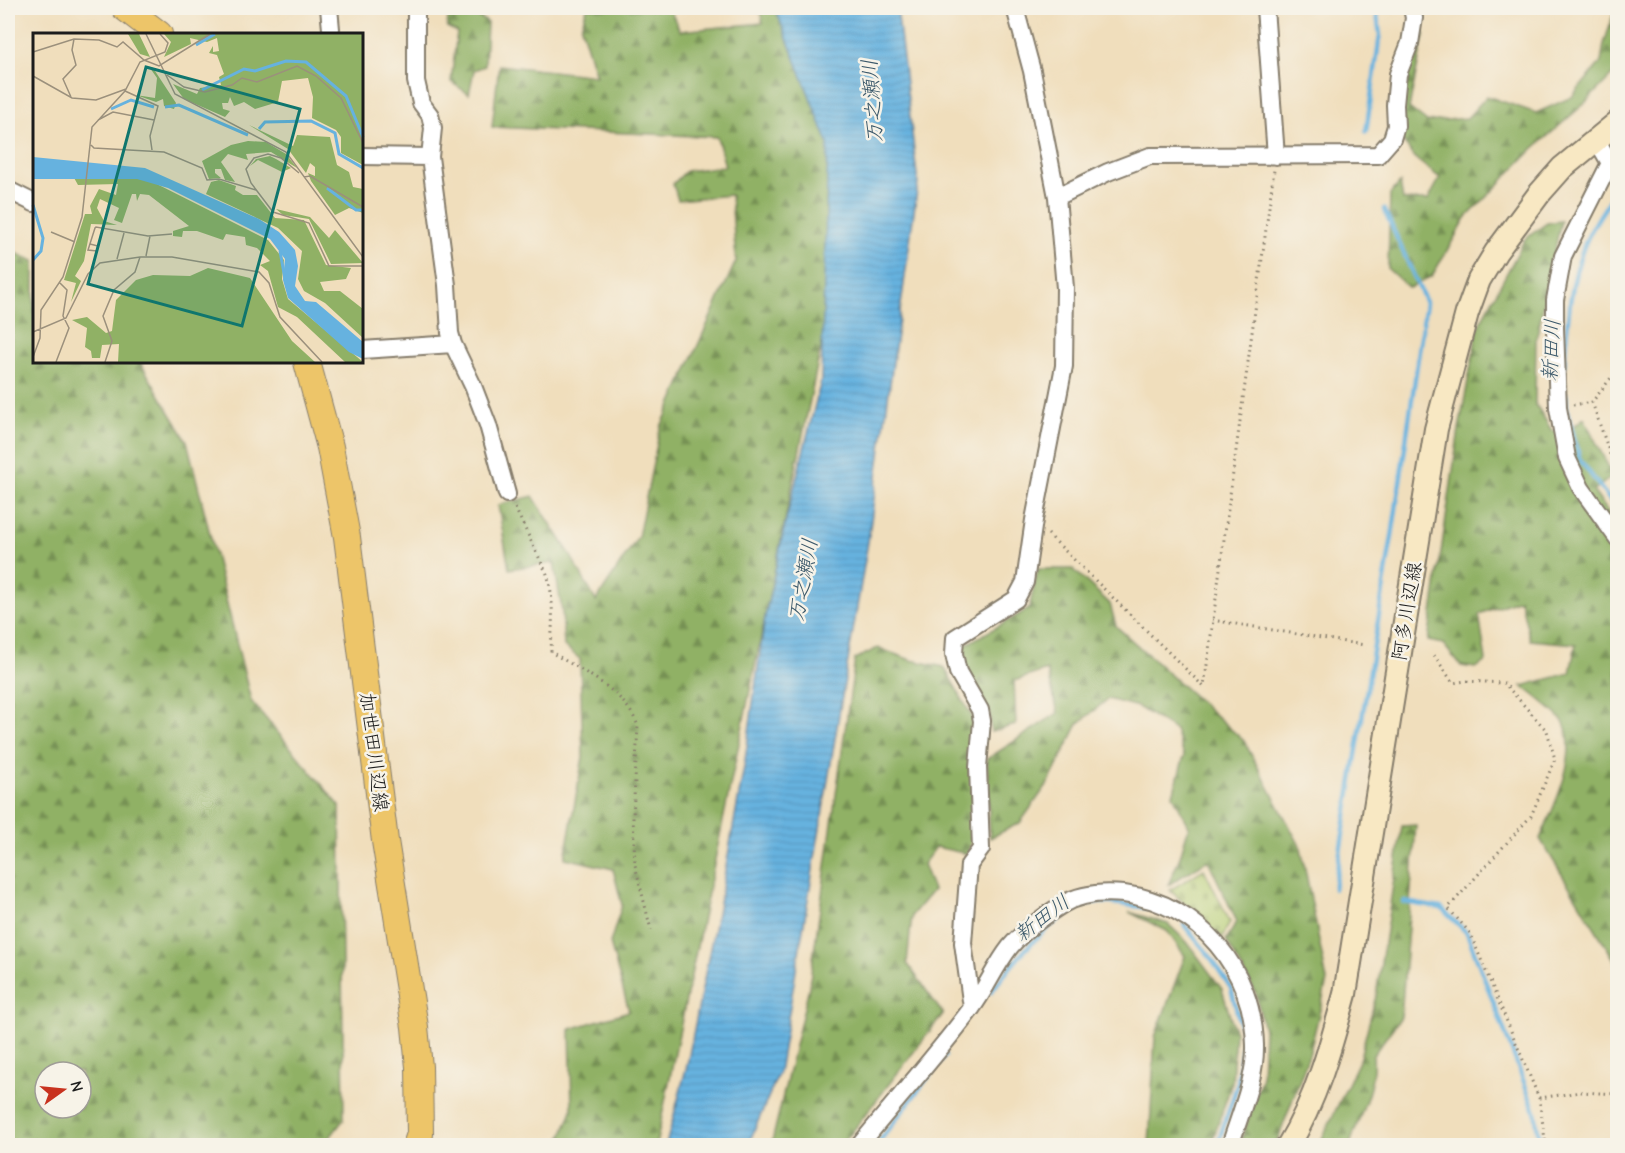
<svg xmlns="http://www.w3.org/2000/svg" width="1625" height="1153" viewBox="0 0 1625 1153" font-family="'Comic Neue','Klee One',sans-serif">
<defs>
<pattern id="forest-firs" width="22" height="20" patternUnits="userSpaceOnUse" patternTransform="scale(1.5)"><rect width="22" height="20" fill="#90b165"/><path d="M5 1l3.5 6h-7zM16 11l3.5 6h-7z" fill="#758f52"/></pattern>
<pattern id="cemetery-stones" width="16" height="16" patternUnits="userSpaceOnUse" patternTransform="scale(1.5)"><rect width="16" height="16" fill="#b6ce73"/><path d="M2 7V4a2 2 0 0 1 4 0v3zM10 15v-3a2 2 0 0 1 4 0v3z" fill="#9cb063"/></pattern>
<pattern id="water-rules" width="6" height="5" patternUnits="userSpaceOnUse" patternTransform="scale(1.5)"><rect width="6" height="5" fill="#66b2df"/><path d="M0 2.5h6" fill="none" stroke="#5898bf"/></pattern>
</defs>
<rect width="100%" height="100%" fill="#f7f3e8"/>
<filter id="ink" filterUnits="userSpaceOnUse"><feTurbulence type="fractalNoise" baseFrequency=".0167" numOctaves="2"/><feDisplacementMap in="SourceGraphic" scale="12" xChannelSelector="R" yChannelSelector="G"/><feConvolveMatrix kernelMatrix="1 2 1 2 8 2 1 2 1" color-interpolation-filters="sRGB"/></filter>
<filter id="wash" filterUnits="userSpaceOnUse"><feTurbulence type="fractalNoise" baseFrequency=".008" numOctaves="4" result="noise"/><feDisplacementMap in="SourceGraphic" scale="24" xChannelSelector="R" yChannelSelector="G"/><feGaussianBlur stdDeviation="1.35" result="paint"/><feColorMatrix in="noise" values="0 0 0 0 0 0 0 0 0 0 0 0 0 0 0 0 0 1.4 0 .05"/><feComposite in="paint" operator="in"/></filter>
<g filter="url(#wash)">
<rect width="100%" height="100%" fill="#f0debc"/>
<!-- forest -->
<path fill="url(#forest-firs)" stroke="#566640" stroke-width="1.5" fill-rule="evenodd" d="M 449,8 L 474,8 L 474,14 L 487,22 L 485,66 L 474,70 L 469,94 L 451,82 L 457,32 L 447,27 Z
M 587,8 L 674,8 L 672,14 L 680,31 L 763,23 L 759,8 L 847,8 L 861,153 L 656,1145 L 559,1145 L 572,1110 L 570,1029 L 629,1011 L 610,943 L 622,905 L 613,869 L 565,858 L 583,757 L 580,659 L 564,646 L 562,611 L 554,563 L 509,569 L 498,505 L 533,496 L 568,551 L 596,601 L 638,537 L 660,429 L 736,261 L 731,195 L 678,200 L 673,184 L 686,171 L 725,166 L 717,137 L 492,127 L 499,65 L 596,76 L 581,27 Z
M 1416,8 L 1421,8 L 1424,35 L 1409,108 L 1427,122 L 1467,118 L 1487,96 L 1536,113 L 1572,97 L 1601,62 L 1604,44 L 1614,12 L 1617,16 L 1617,70 L 1584,104 L 1533,149 L 1466,218 L 1432,276 L 1409,288 L 1388,269 L 1390,194 L 1400,183 L 1403,200 L 1428,200 L 1440,178 L 1417,160 L 1400,138 L 1404,85 L 1419,35 Z
M 1561,221 L 1536,340 L 1535,403 L 1552,431 L 1568,431 L 1584,418 L 1613,476 L 1593,491 L 1617,524 L 1617,964 L 1540,839 C 1553,808 1580,756 1564,723 C 1560,715 1531,693 1522,686 L 1570,673 L 1576,644 L 1530,640 L 1520,599 L 1479,614 L 1486,661 L 1476,668 L 1461,666 L 1443,644 L 1428,641 L 1459,429 L 1478,327 L 1525,239 L 1547,223 Z
M 8,250 L 34,261 L 34,362 L 140,362 L 187,441 L 251,701 L 340,806 L 344,1119 L 324,1145 L 8,1145 ZM 45,1072 L 81,1072 L 81,1108 L 45,1108 Z
M 1038,569 L 1073,569 L 1110,604 L 1116,626 L 1244,741 L 1301,848 L 1327,981 L 1309,1055 L 1278,1139 L 1273,1145 L 1240,1145 L 1262,1076 L 1264,1030 L 1256,993 L 1226,940 L 1237,922 L 1208,860 L 1168,885 L 1180,857 L 1189,826 L 1173,795 L 1184,756 L 1175,730 L 1138,707 L 1108,699 L 1078,724 L 1049,782 L 1020,823 L 990,838 L 987,759 L 1058,713 L 1047,670 L 1014,681 L 1016,725 L 991,732 L 990,713 L 963,666 L 963,646 L 1029,609 Z
M 878,648 L 911,660 L 944,667 L 975,722 L 971,842 L 968,854 L 936,847 L 923,864 L 933,890 L 912,915 L 907,963 L 943,1014 L 842,1145 L 771,1146 L 809,987 L 855,659 Z
M 1416,825 L 1401,1017 L 1373,1055 C 1376,1087 1359,1115 1350,1145 L 1319,1145 L 1359,1061 L 1376,996 L 1402,826 Z
M 1129,912 L 1168,924 L 1187,942 L 1222,989 L 1235,1033 L 1232,1082 L 1211,1145 L 1149,1145 L 1155,1037 L 1185,956 L 1167,931 Z"/>
<!-- cemetery -->
<path fill="url(#cemetery-stones)" stroke="#697548" stroke-width="1.5" d="M 1204,869 L 1230,922 L 1222,938 L 1170,890 Z"/>
<!-- water -->
<path fill="url(#water-rules)" stroke="#41677e" stroke-width="1.5" d="M 775,8 L 897,8 L 918,183 L 868,542 L 779,1072 L 748,1145 L 666,1145 L 687,1065 L 722,888 L 744,767 L 765,617 L 785,524 L 821,381 L 828,143 Z"/>
<g fill="none" stroke-linecap="round" stroke-linejoin="round">
<!-- stream -->
<path stroke="#66b2df" stroke-width="4.5" d="M 1366,132 L 1380,35 L 1376,8
M 1564,366 C 1567,324 1570,278 1587,239 C 1595,221 1608,204 1618,187
M 1566,395 L 1567,411 L 1580,460 L 1618,511
M 1334,889 L 1393,530 L 1426,303 L 1384,209
M 1404,902 L 1441,908 L 1467,933 L 1535,1111 L 1540,1146
M 1184,925 L 1209,955 L 1231,988 L 1243,1036 L 1238,1083 L 1217,1146
M 991,992 C 1014,961 1050,916 1089,903 C 1102,899 1138,907 1153,909
M 876,1146 L 945,1055"/>
</g>
</g>
<g filter="url(#ink)">
<g fill="none" stroke-linecap="round" stroke-linejoin="round">
<!-- street casing -->
<g stroke="#867d6c" stroke-width="20">
<path id="street" d="M 329,8 L 331,29
M 416,8 L 416,81 L 421,103 L 430,115 L 433,128 L 430,157 L 447,285 L 450,333 L 453,344 L 473,386 L 488,425 L 507,494
M 1265,8 L 1276,156
M 1596,139 L 1610,163 L 1563,256 L 1555,300 L 1555,328 L 1558,408 L 1567,458 L 1581,488 L 1618,539
M 362,156 L 430,157
M 8,190 L 34,203
M 1057,197 L 1108,172 L 1150,156 L 1378,155 L 1392,139 L 1396,126 L 1395,105 L 1398,74 L 1410,43 L 1414,18 L 1412,8
M 362,350 L 453,344
M 972,1008 L 963,943 L 969,865 L 981,849 L 978,767 L 982,721 L 980,710 L 958,672 L 954,654 L 955,638 L 1016,599 L 1025,582 L 1034,520 L 1064,366 L 1065,288 L 1057,197 L 1032,71 L 1015,8
M 859,1146 C 896,1100 936,1056 971,1009 C 986,989 995,966 1010,947 C 1024,930 1044,916 1063,904 C 1082,893 1103,892 1124,894 C 1200,904 1253,969 1255,1045 C 1256,1078 1240,1114 1230,1146"/>
</g>
<!-- secondary casing -->
<g stroke="#867d6c" stroke-width="26">
<path id="secondary" d="M 1288,1146 C 1316,1100 1331,1046 1345,994 L 1436,429 L 1467,313 L 1479,280 L 1496,252 L 1539,194 L 1562,168 L 1618,122"/>
</g>
<!-- primary casing -->
<g stroke="#867d6c" stroke-width="28">
<path id="primary" d="M 125,8 L 159,34
M 307,362 L 330,447 L 347,537 L 385,841 L 415,1027 L 419,1067 L 420,1134 L 416,1146"/>
</g>
<!-- path -->
<path stroke="#867d6c" stroke-width="3" stroke-dasharray="1.5 4.5" stroke-linecap="butt" d="M 1618,369 L 1592,402 L 1611,457 L 1618,465
M 1573,405 L 1592,402
M 515,508 L 547,574 C 555,600 552,626 551,652 C 583,672 624,689 638,726 L 633,817 L 635,865 L 651,930
M 1048,534 L 1204,687 L 1274,170
M 1212,620 L 1364,645
M 1434,655 L 1453,683 L 1465,681 L 1504,683 L 1547,731 L 1555,759 L 1531,816 L 1448,908 L 1470,933 L 1539,1098 L 1546,1146
M 1539,1098 L 1581,1092 L 1618,1094"/>
<!-- street -->
<use href="#street" stroke="#fff" stroke-width="16"/>
<!-- secondary -->
<use href="#secondary" stroke="#f8e8c3" stroke-width="22"/>
<!-- primary -->
<use href="#primary" stroke="#edc569" stroke-width="26"/>
</g>
</g>
<g text-anchor="middle" dominant-baseline="central" stroke-width="5" stroke-linejoin="round" paint-order="stroke">
<!-- street labels -->
<g font-size="20" fill="#1c1c1c" stroke="#f7f3e8">
<text transform="translate(1407 611) rotate(-81)">阿多川辺線</text>
<text transform="translate(374 752) rotate(83)">加世田川辺線</text>
</g>
<!-- water labels -->
<g font-size="21" font-style="italic" fill="#3a586a" stroke="#f7f3e8">
<text transform="translate(872 101) rotate(-94)">万之瀬川</text>
<text transform="translate(1551 350) rotate(-87)">新田川</text>
<text transform="translate(803 580) rotate(-80)">万之瀬川</text>
<text transform="translate(1042 918) rotate(-37)">新田川</text>
</g>
</g>
<!-- overview -->
<g transform="translate(33 33)">
<rect width="330" height="330" fill="#f0debc"/>
<path d="M 95,1 L 106,1 L 117,24 L 107,21 ZM 131,1 L 330,1 L 330,132 L 308,120 L 308,104 L 303,97 L 279,85 L 280,64 L 275,45 L 249,48 L 245,69 L 222,76 L 211,69 L 201,73 L 197,64 L 195,70 L 189,70 L 190,76 L 197,78 L 192,84 L 151,66 L 140,51 L 164,61 L 167,55 L 188,52 L 186,44 L 191,41 L 184,22 L 176,20 L 180,13 L 180,19 L 186,18 L 184,5 L 174,9 L 157,5 L 158,11 L 131,24 L 138,9 ZM 117,35 L 122,38 L 143,70 L 141,76 L 131,73 L 130,66 L 123,69 L 103,62 L 122,65 L 124,45 ZM 216,92 L 260,113 L 264,102 L 297,104 L 304,132 L 316,139 L 320,154 L 330,156 L 330,180 L 316,175 L 302,182 L 278,148 L 275,140 L 282,143 L 282,134 L 277,130 L 273,140 L 255,116 ZM 215,108 L 233,109 L 253,121 L 264,135 L 238,119 L 213,121 L 215,127 L 195,121 L 188,129 L 202,149 L 192,147 L 188,136 L 182,136 L 182,140 L 188,145 L 176,146 L 169,128 L 198,112 ZM 237,123 L 243,126 L 258,135 L 249,139 L 225,127 L 217,133 L 223,126 ZM 106,142 L 235,207 L 251,227 L 249,246 L 255,266 L 330,329 L 312,329 L 264,284 L 245,274 L 235,238 L 227,232 L 237,228 L 224,215 L 213,212 L 212,204 L 193,201 L 190,207 L 164,198 L 150,198 L 149,204 L 140,203 L 140,198 L 156,193 L 116,162 L 107,161 L 104,168 L 103,161 L 99,161 L 89,190 L 81,187 L 86,175 L 67,166 L 64,175 L 71,188 L 84,192 L 58,191 L 51,228 L 42,243 L 48,248 L 38,269 L 43,250 L 31,247 L 52,181 L 59,181 L 57,173 L 66,156 L 83,162 L 85,151 L 45,152 L 40,143 ZM 186,147 L 203,153 L 202,157 L 210,162 L 224,162 L 242,185 L 271,187 L 293,232 L 318,235 L 313,246 L 287,249 L 291,258 L 307,258 L 330,276 L 330,305 L 292,270 L 271,258 L 265,246 L 269,218 L 245,195 L 173,161 L 178,149 ZM 243,176 L 277,184 L 296,205 L 302,197 L 330,230 L 298,231 L 276,186 L 250,182 ZM 175,235 L 217,245 L 259,308 L 282,329 L 85,329 L 86,311 L 69,312 L 67,325 L 59,325 L 58,318 L 52,314 L 54,295 L 39,287 L 54,284 L 73,300 L 79,298 L 83,267 L 103,247 L 120,242 L 157,243 Z" fill="#90b165"/>
<path d="M 0,124 L 112,135 L 226,186 L 246,199 L 262,217 L 265,233 L 262,253 L 272,268 L 283,269 L 330,309 L 330,326 L 316,319 L 255,265 L 250,247 L 252,226 L 237,206 L 135,155 L 104,146 L 0,146 Z" fill="#66b2df"/>
<path fill="none" stroke="#66b2df" stroke-width="3" d="M 163,12 L 182,1M 169,57 L 211,36 L 222,38 L 253,28 L 273,29 L 313,63 L 330,104M 132,74 L 146,72 L 215,102M 78,76 L 98,67 L 121,74M 226,96 L 232,89 L 278,88 L 302,100 L 306,121 L 330,135M 294,155 L 323,177 L 330,177M 0,172 L 10,205 L 8,218 L 0,227M 247,218 L 252,246"/>
<path fill="none" stroke="#9b907c" stroke-width="1.5" d="M 113,1 L 142,61 L 253,119 L 330,224M 0,19 L 41,6 L 66,7 L 84,14 L 90,9 L 111,27 L 126,33 L 177,1M 134,42 L 151,54 L 172,59 L 199,52 L 209,45 L 224,49 L 264,33 L 283,43 L 308,65 L 330,110M 0,43 L 39,65 L 63,67 L 93,56M 92,58 L 125,73 L 117,103 L 119,117M 38,64 L 30,46 L 43,32 L 39,17 L 41,6M 65,87 L 80,79 L 121,87M 58,112 L 61,115 L 131,119 L 169,135 L 174,147 L 186,146 L 223,157M 266,140 L 248,125 L 235,121 L 221,125 L 213,136 L 218,150 L 240,179 L 276,190 L 296,233 L 330,233M 271,144 L 277,143 L 330,174M 18,199 L 42,209M 57,211 L 65,213 L 64,218 L 55,217 L 62,195 L 63,194 L 115,203 L 139,201M 113,223 L 117,203M 84,226 L 91,200M 0,299 L 33,285 L 55,241 L 67,230 L 107,224 L 139,224 L 226,239 L 236,250 L 247,284 L 289,329M 0,324 L 7,305 L 8,277 L 30,244 L 49,184 L 59,94 L 92,58 L 107,29 L 132,19 L 135,10 L 127,1M 23,329 L 36,295 L 30,283 L 34,257 L 27,250M 72,329 L 79,308 L 70,283 L 81,257 L 102,239 L 107,224"/>
<path fill="#0f766e" fill-opacity="0.15" stroke="#0f766e" stroke-width="3" d="M 113,34 L 267,76 L 209,293 L 55,251 Z"/>
<rect width="330" height="330" fill="none" stroke="#1c1c1c" stroke-width="3"/>
</g>
<!-- margin -->
<rect width="1625" height="1153" fill="none" stroke="#f7f3e8" stroke-width="30"/>
<!-- north arrow -->
<g transform="translate(63 1090) rotate(75)"><circle r="28" fill="#f7f3e8" stroke="#9f9d96" stroke-width="1.5"/>
<path d="M0-4.5L10 22L0 15L-10 22Z" fill="#c8321e"/>
<text y="-9" font-size="16" font-weight="bold" text-anchor="middle" fill="#1c1c1c">N</text>
</g>
</svg>
